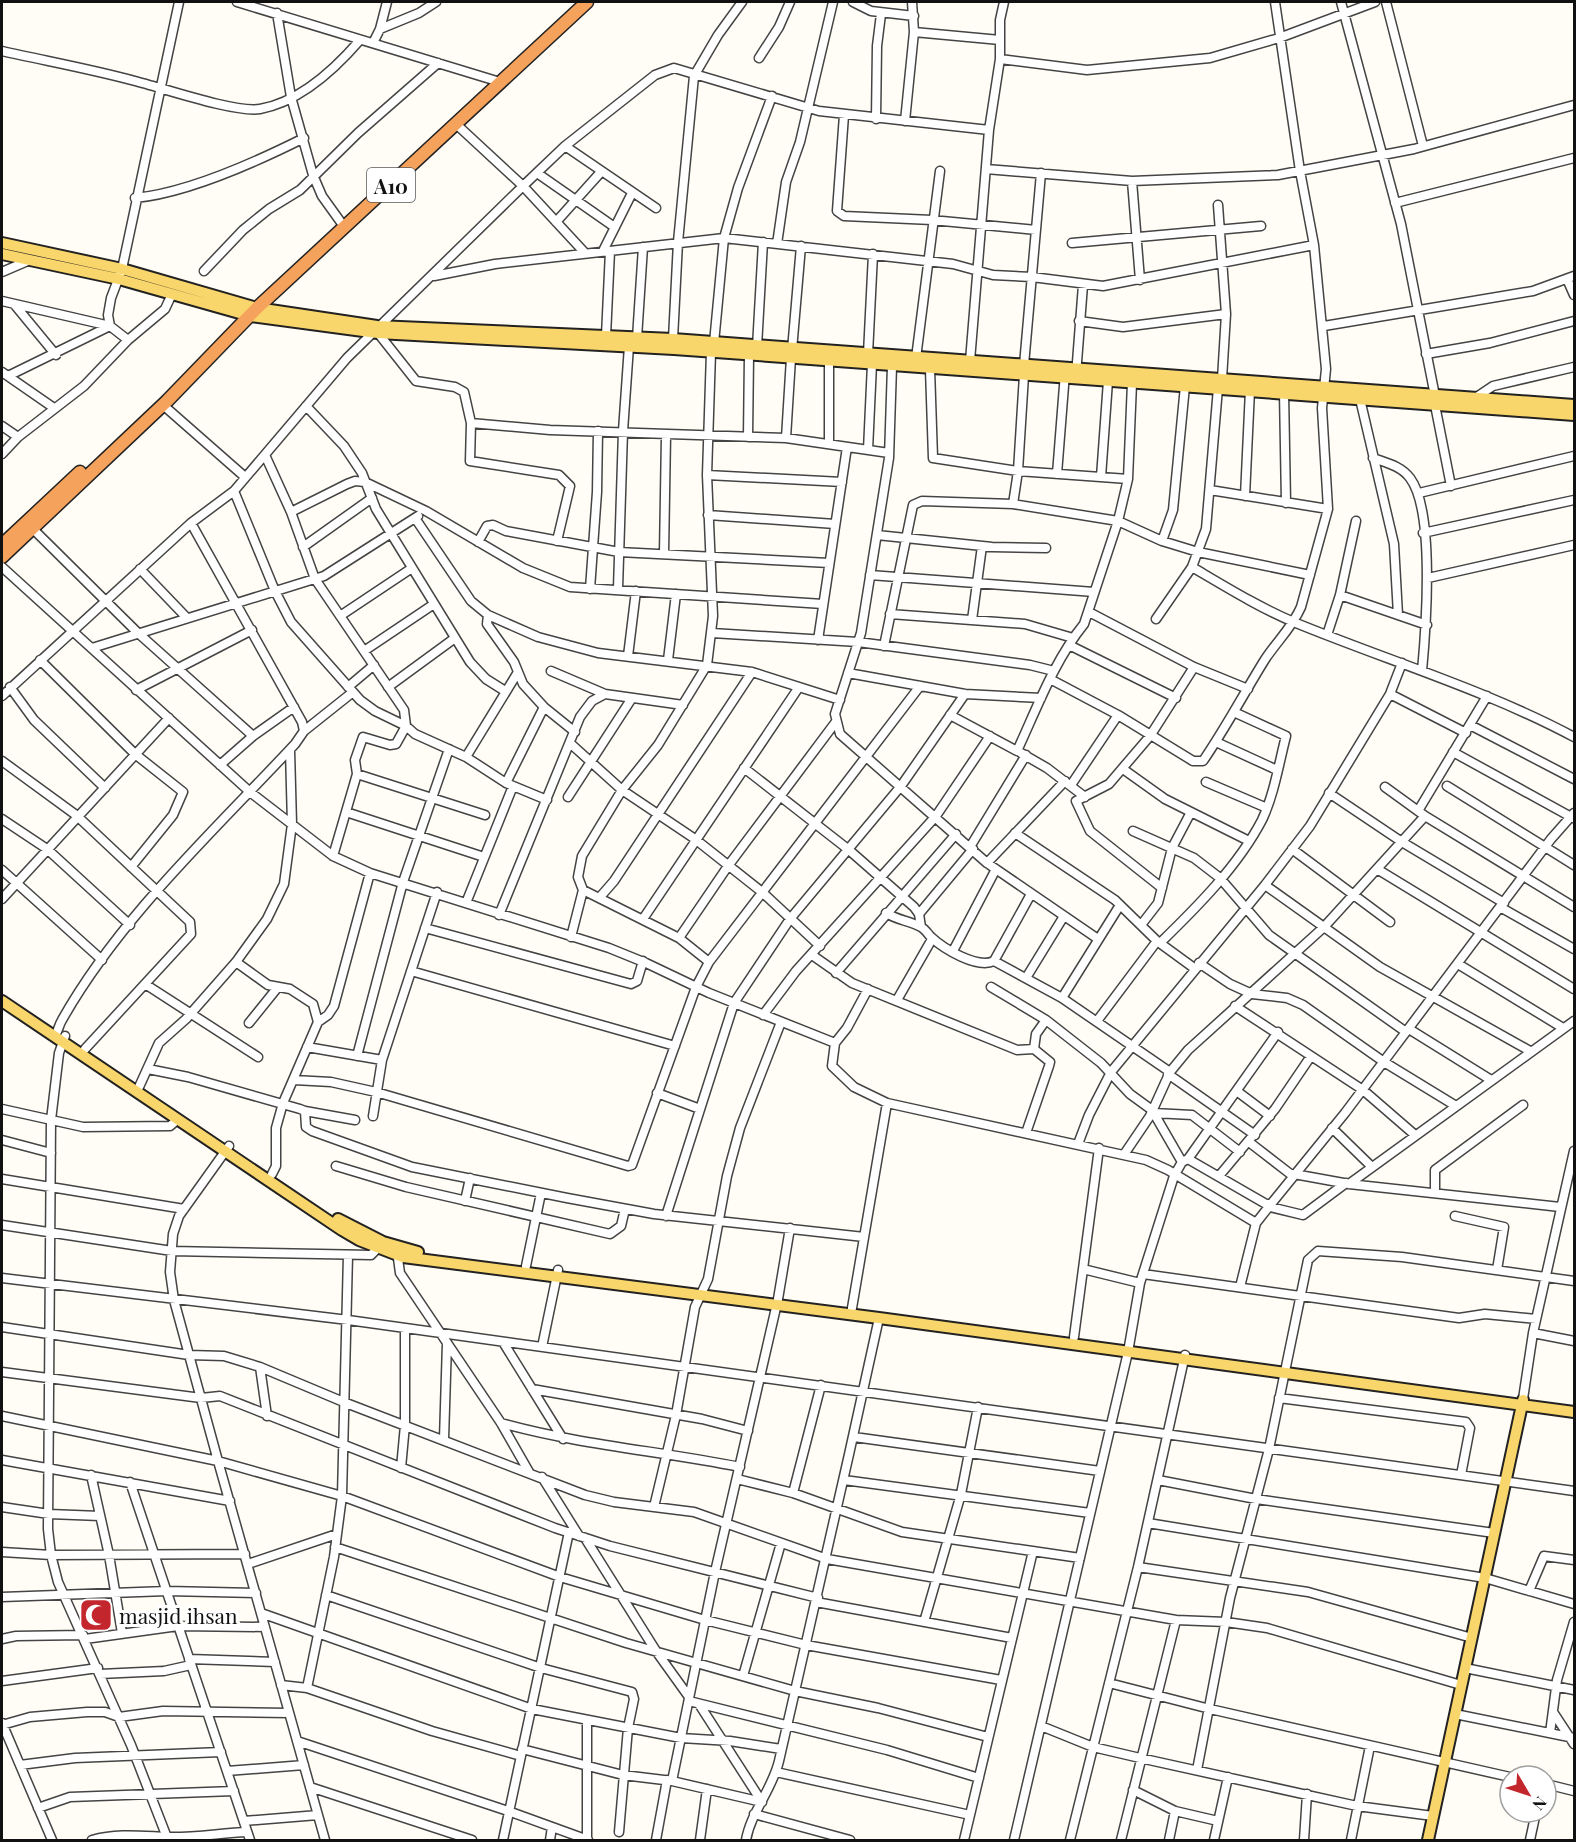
<svg xmlns="http://www.w3.org/2000/svg" width="1576" height="1842" viewBox="0 0 1576 1842" font-family="'Playfair Display',serif">
<rect width="100%" height="100%" fill="#fffdf5"/>
<g fill="none" stroke-linecap="round" stroke-linejoin="round">
<!-- minor casing -->
<g stroke="#444" stroke-width="11">
<path id="minor" d="M 237,2 L 500,82
M 853,2 L 871,11 L 914,16
M 1341,2 L 1401,224 L 1435,396
M 1386,2 L 1423,146
M 277,13 L 291,97 L 313,175 L 322,196 L 345,228
M 380,29 L 419,13 L 436,2
M 914,32 L 1000,40
M 373,43 L 380,29 L 387,2
M 2,51 C 46,61 91,69 135,81 C 163,88 235,113 260,109 C 299,102 335,69 360,40
M 759,58 L 779,27 L 790,2
M 1000,59 L 1087,70 L 1210,58 L 1279,38 L 1375,2
M 844,115 L 837,211 L 844,216 L 932,220 L 1036,230
M 876,119 L 877,46 L 881,14
M 905,121 L 914,32 L 912,2
M 456,124 L 523,186 L 585,253
M 565,146 L 656,208
M 986,169 L 1132,181 L 1278,175 L 1414,149 L 1574,105
M 537,173 L 613,226
M 1132,181 L 1140,280
M 135,198 C 188,193 256,162 304,138
M 1395,203 L 1574,158
M 1218,205 L 1226,314 L 1222,379
M 556,222 L 600,173
M 1072,243 L 1261,226
M 777,244 L 786,182 L 800,142 L 833,2
M 603,251 L 632,193
M 204,271 L 243,230 L 269,209 L 300,190 L 358,133 L 438,63
M 2,272 L 30,260
M 434,276 L 495,264 L 724,238 L 953,264 L 993,275 L 1032,277 L 1103,286 L 1314,245
M 1567,279 L 1574,295
M 2,301 L 110,326
M 14,304 L 56,355
M 1079,321 L 1123,327 L 1226,314
M 1324,326 L 1533,291 L 1574,276
M 378,333 L 416,381 L 455,387 L 464,392 L 471,423 L 470,461 L 559,475 L 570,486 L 557,541
M 606,336 L 610,251
M 637,338 L 643,247
M 673,339 L 678,242 L 694,76 L 718,35 L 742,2
M 128,340 L 165,309 L 172,294
M 757,347 L 763,242
M 792,350 L 801,246
M 868,354 L 873,254
M 1426,354 L 1490,343 L 1574,321
M 916,358 L 940,171
M 970,361 L 989,130 L 1000,59 L 1000,20 L 1004,2
M 1024,365 L 1041,173
M 892,366 L 889,458 L 861,633 L 835,714 L 840,734 L 987,863 L 1098,939
M 930,369 L 933,458 L 1018,471 L 1128,479
M 2,372 L 54,408
M 1076,375 L 1083,285
M 8,376 L 110,326
M 1284,392 L 1286,503
M 1475,398 L 1493,386 L 1574,367
M 1360,399 L 1394,544 L 1398,615
M 163,405 L 245,477
M 1435,405 L 1451,486
M 306,406 L 344,446 L 362,473 L 376,509 L 470,662 L 486,679 L 505,691
M 471,423 L 550,430 L 786,438 L 889,453
M 2,426 L 18,437
M 748,437 L 749,355
M 786,438 L 791,358
M 829,444 L 829,361
M 868,450 L 872,364
M 2,454 L 18,437 L 84,386 L 128,340 L 110,326 L 108,315 L 111,298 L 122,269 L 179,2
M 265,455 L 291,512 L 315,579 L 404,710 L 406,726 L 415,734 L 466,757 L 506,783 L 547,800
M 1373,458 C 1387,463 1401,466 1410,478 C 1435,511 1426,628 1422,671
M 1057,474 L 1065,373
M 707,475 L 842,482
M 1101,477 L 1108,381
M 1210,490 L 1328,509
M 234,491 L 275,591 L 291,622 L 360,700 L 375,711 L 406,726 L 396,744 L 390,745 L 363,737 L 355,760 L 357,774 L 333,856
M 1419,493 L 1574,456
M 1245,496 L 1250,390
M 1013,504 L 1018,471 L 1024,375
M 291,512 L 347,484 L 355,481 L 365,482 L 426,511 L 523,568 L 570,587 L 823,604
M 708,515 L 835,524
M 415,518 L 471,601 L 488,615 L 538,637 L 598,653 L 752,672 L 840,700
M 32,528 L 138,633 L 253,736 L 220,765
M 1423,533 L 1574,500
M 877,535 L 992,547 L 1046,548
M 1162,541 L 1173,510 L 1185,386
M 478,542 L 487,526 L 493,525 L 506,531 L 619,552 L 829,563
M 303,547 L 372,498
M 664,554 L 666,435
M 2,567 L 250,792 L 333,856 L 370,873 L 609,948 L 646,963 L 709,993 L 835,1043
M 1192,567 C 1226,587 1260,608 1296,623 C 1389,661 1486,690 1574,737
M 140,569 L 187,618
M 870,575 L 1094,592
M 1428,578 L 1574,545
M 590,589 L 597,492 L 598,431
M 618,589 L 623,431 L 629,346
M 1340,595 L 1427,625
M 1089,612 L 1194,667 L 1248,689
M 890,614 L 1025,624 L 1073,638
M 488,615 L 487,624 L 514,662 L 523,684 L 544,707 L 575,732
M 340,616 L 412,568
M 1156,619 L 1192,567 L 1206,529 L 1218,388
M 972,620 L 982,546
M 712,633 L 858,642 L 1030,665 L 1054,671
M 1327,635 L 1340,595 L 1356,521
M 818,640 L 847,447
M 1069,645 L 1176,698
M 884,646 L 913,505 L 922,501 L 1013,504 L 1118,521 L 1162,541 L 1198,552 L 1310,575
M 92,648 L 324,576 L 418,516
M 364,651 L 434,604
M 628,656 L 636,591
M 40,660 L 135,754 L 183,792 L 173,815 L 131,867
M 668,660 L 676,594
M 551,671 L 605,694
M 848,673 L 965,694 L 1041,698
M 1050,679 L 1118,715 L 1193,761 L 1203,761 C 1225,729 1243,695 1264,661 C 1276,642 1292,628 1301,607 L 1328,509 L 1322,408 L 1326,369 L 1314,245 L 1300,171 L 1275,2
M 10,687 L 34,720 L 105,788
M 348,687 L 374,665
M 388,687 L 455,638
M 136,690 L 252,630
M 1390,694 L 1466,733
M 2,696 L 191,523 L 234,491 L 347,358 L 523,186 L 565,146 L 655,75 L 674,68 L 819,111 L 989,130
M 950,715 L 1017,751 C 1037,708 1054,661 1084,624 L 1118,521 L 1128,479 L 1132,383
M 1472,726 L 1574,779
M 304,731 L 353,692
M 253,736 L 294,707
M 1216,742 L 1277,770
M 571,744 L 622,790 L 695,839 L 762,892 L 820,946
M 1453,752 L 1573,818
M 1021,753 L 1047,768 L 1085,797
M 466,757 L 518,672
M 2,761 L 76,815 L 190,922 L 191,934 L 85,1049
M 744,768 L 849,850 L 914,907 L 919,914 L 921,927
M 1123,769 L 1165,799 L 1249,841
M 357,774 L 485,815
M 1206,782 L 1267,808
M 506,783 L 544,707
M 1071,785 L 1118,715
M 1447,786 L 1574,865
M 1385,787 L 1425,816 L 1574,907
M 1329,793 L 1402,842 L 1504,903
M 568,797 L 632,698
M 1418,811 L 1487,696
M 346,812 L 484,857
M 2,819 L 47,849 L 130,925
M 1133,831 L 1194,858 L 1220,878 L 1269,935 L 1406,1032
M 1015,833 L 1115,900 L 1157,941 L 1194,968
M 970,847 L 1026,755
M 1292,849 L 1390,922
M 987,863 L 1065,781
M 1377,869 L 1574,989
M 2,870 L 102,960
M 1265,885 L 1380,967 L 1530,1051
M 1162,888 L 1090,831 L 1076,801 L 1109,784 L 1150,736 L 1194,667
M 583,890 L 679,938 L 709,962
M 600,897 L 614,881 L 752,672
M 2,899 L 169,718
M 466,903 L 513,786
M 1500,907 L 1574,949
M 886,913 C 897,920 910,921 921,927 C 925,929 928,934 931,937 C 944,949 977,969 994,961 L 1062,998 L 1170,1072
M 919,914 L 973,849
M 499,915 L 580,717 L 592,701 L 605,694 L 683,705
M 643,919 L 799,687
M 1141,925 L 1158,903 L 1172,848 L 1191,812
M 425,928 L 631,984 L 637,981 L 643,961
M 571,937 L 583,890 L 578,877 L 582,856 L 622,790 L 658,745 L 707,665 L 713,616 L 707,475 L 711,352 L 714,343 L 724,238 L 738,188 L 772,96
M 679,938 L 728,866 L 835,723
M 1160,943 C 1197,907 1238,866 1262,820 C 1274,795 1279,763 1286,736 L 1236,713
M 953,951 L 996,869
M 812,955 L 852,983 L 1017,1050 L 1034,1049
M 994,961 L 1031,894
M 236,962 L 268,985 L 290,989 L 313,1004 L 318,1022 L 283,1103 L 276,1128 L 276,1166 L 272,1174
M 1199,963 L 1230,984 L 1252,994 L 1287,998 L 1303,1005 L 1384,1062 L 1456,1106
M 1458,964 L 1563,1028
M 411,971 L 675,1046
M 836,973 L 956,834
M 1026,978 L 1064,916
M 145,984 L 258,1057
M 991,987 L 1046,1020 L 1101,1063 L 1130,1094 L 1152,1110 L 1182,1162
M 868,989 L 847,1028 L 835,1043 L 832,1066 L 854,1087 L 887,1103 L 1146,1160 L 1168,1170 L 1256,1223 L 1271,1204
M 1062,998 L 1120,905
M 897,1000 L 932,939
M 1235,1006 L 1363,1090 L 1415,1135
M 763,1015 L 796,971 L 936,816 L 990,736
M 1097,1021 L 1157,941
M 318,1022 L 328,1015 L 334,1006 L 370,873
M 249,1023 L 278,987
M 1409,1029 L 1491,1080
M 55,1036 C 58,1031 59,1025 62,1020 C 120,917 215,830 295,744 L 304,731 L 302,722 L 191,523
M 65,1036 L 59,1053 L 51,1120 L 48,1529 L 51,1555 L 58,1582 L 131,1745 L 168,1840
M 307,1047 L 382,1060
M 357,1056 L 403,882 L 449,749
M 148,1069 L 188,1077 L 300,1109 L 305,1111 L 306,1127 L 312,1131 L 412,1167 L 567,1198 L 654,1214 L 864,1237
M 1168,1074 L 1255,1135
M 294,1080 L 331,1082 L 376,1092 L 628,1166 L 632,1165 L 696,987 L 709,962 L 920,686
M 139,1087 L 159,1043 L 186,1019 L 236,962 L 267,919 L 284,884 L 292,824 L 290,750
M 1238,1092 L 1270,1116
M 657,1093 L 700,1109
M 2,1109 L 83,1127 L 170,1126 L 177,1120
M 305,1111 L 355,1120
M 1154,1113 L 1192,1115 L 1240,1152
M 373,1116 L 382,1060 L 437,892
M 1332,1128 L 1372,1167
M 1026,1133 L 1049,1066 L 1050,1062 L 1034,1049 L 1036,1034 L 1046,1020
M 2,1140 L 51,1153
M 1249,1142 L 1293,1176
M 1078,1144 L 1089,1115 L 1111,1072 L 1265,885 L 1310,826 L 1390,694 L 1402,663
M 229,1146 L 179,1216 L 173,1234 L 170,1272 L 174,1300 L 218,1461 L 325,1840
M 1125,1153 L 1150,1116 L 1170,1072 L 1188,1050 L 1324,927 L 1425,816
M 1188,1159 L 1278,1032
M 336,1166 L 406,1187 L 610,1234 L 621,1226 L 625,1209
M 1294,1174 L 1349,1184 L 1560,1207
M 1219,1176 L 1275,1109 L 1311,1056
M 2,1179 L 184,1209
M 1349,1184 L 1574,1021
M 1435,1193 L 1435,1170 L 1523,1105
M 465,1201 L 470,1178
M 1270,1207 L 1303,1215 L 1346,1183
M 666,1216 L 734,1003 L 790,919 L 901,786 L 965,694
M 1455,1216 L 1504,1227 L 1497,1270
M 2,1225 L 172,1251 L 371,1255 L 381,1245
M 397,1251 L 400,1273 L 501,1423 L 529,1472
M 526,1266 L 541,1193
M 1083,1269 L 1140,1283
M 1143,1274 L 1459,1318 L 1485,1314 L 1536,1319
M 2,1278 L 348,1320 L 1574,1491
M 1240,1287 L 1256,1223
M 852,1308 L 887,1103
M 2,1327 L 189,1355 L 224,1356 L 260,1367 L 346,1403 L 585,1495 L 614,1502 L 694,1512 L 827,1559 L 1176,1620 L 1226,1622 L 1267,1628 L 1461,1685
M 1533,1333 L 1574,1341
M 1074,1337 L 1099,1148
M 503,1342 L 563,1439
M 542,1347 L 558,1270
M 260,1367 L 267,1416
M 2,1372 L 201,1398 L 220,1396 L 555,1528 L 610,1546 L 818,1598
M 532,1389 L 702,1419 L 748,1431
M 1279,1398 L 1466,1422 L 1470,1428 L 1461,1475
M 1523,1399 L 1533,1333 L 1574,1151
M 2,1416 L 218,1461 L 342,1496 L 560,1577 L 705,1620 L 806,1645 L 1001,1680
M 501,1423 C 580,1445 660,1451 740,1467
M 854,1437 L 1100,1471
M 444,1439 L 447,1343
M 2,1460 L 230,1501
M 401,1468 L 405,1425 L 405,1328
M 91,1475 L 109,1555 L 122,1633
M 542,1477 L 579,1536
M 737,1479 L 793,1493 L 902,1532 L 1080,1558
M 844,1480 L 1090,1513
M 1158,1480 L 1256,1499 L 1494,1533
M 130,1482 L 250,1840
M 793,1493 L 821,1385
M 2,1507 L 49,1514 L 100,1516
M 654,1507 L 676,1415 L 695,1307 L 708,1279 L 727,1176 L 740,1128 L 781,1022
M 1148,1523 L 1485,1578 L 1574,1604
M 585,1538 L 656,1651 L 689,1697
M 335,1547 L 626,1643 L 795,1691 L 878,1708 L 988,1737
M 2,1552 L 51,1555 L 245,1554
M 248,1564 L 337,1534
M 1138,1567 L 1308,1592 L 1472,1638
M 1529,1591 L 1544,1556 L 1574,1560
M 326,1595 L 541,1668 L 632,1692 L 634,1699 L 628,1728 L 619,1832
M 2,1597 L 167,1591 L 256,1593
M 816,1602 L 1012,1638
M 261,1613 L 532,1709 L 681,1738 L 730,1741 L 781,1749
M 924,1622 L 961,1494 L 978,1407
M 2,1639 L 16,1636 L 83,1635
M 85,1639 L 178,1626 L 265,1627
M 189,1659 L 275,1662
M 1465,1668 L 1574,1690
M 100,1674 L 164,1671 L 191,1665
M 743,1676 L 781,1543
M 2,1681 L 98,1668
M 1109,1683 L 1210,1709 L 1510,1777
M 281,1685 L 307,1688 L 432,1731 L 521,1756
M 307,1688 L 334,1557 L 342,1496 L 348,1255
M 689,1701 L 887,1750 L 979,1778
M 699,1704 L 762,1802
M 1553,1712 L 1574,1744
M 1455,1714 L 1574,1738
M 587,1720 L 587,1840
M 2,1723 L 52,1840
M 2,1725 L 30,1717 L 87,1712 L 105,1712 L 119,1717 L 163,1711 L 289,1713
M 1041,1726 L 1093,1747 L 1140,1758 L 1357,1806 L 1433,1816
M 1550,1733 L 1557,1680 L 1574,1622
M 297,1741 L 508,1811 L 588,1840
M 522,1749 L 623,1775 L 672,1781 L 762,1802
M 20,1765 L 75,1758 L 221,1752
M 1197,1770 L 1230,1598 L 1269,1449 L 1308,1260 L 1318,1251 L 1402,1257 L 1574,1281
M 227,1771 L 304,1765
M 776,1772 L 970,1815
M 672,1781 L 715,1572 L 778,1299 L 790,1228
M 1546,1784 L 1574,1791
M 310,1787 L 472,1840
M 1133,1790 L 1175,1811 L 1218,1821
M 38,1808 L 70,1797 L 234,1791
M 754,1814 L 850,1840
M 244,1821 L 318,1815
M 92,1840 C 117,1833 141,1836 167,1837 C 193,1838 221,1833 247,1832
M 503,1840 L 569,1532
M 550,1840 L 552,1827
M 656,1840 L 667,1780
M 700,1840 L 707,1789
M 746,1840 C 751,1812 772,1790 779,1761 C 813,1614 847,1466 879,1318
M 964,1840 L 1033,1551
M 1014,1840 L 1128,1352 L 1140,1283 L 1174,1176 L 1182,1162 L 1188,1159 L 1266,1204 L 1271,1204 L 1345,1113 L 1551,839 L 1574,813
M 1070,1840 L 1138,1567 L 1185,1355
M 1121,1840 L 1176,1620
M 1169,1840 L 1175,1811
M 1214,1840 L 1228,1777
M 1304,1840 L 1307,1794
M 1351,1840 L 1370,1746
M 1530,1840 L 1536,1812"/>
</g>
<!-- major casing -->
<g stroke="#222" stroke-width="14">
<path id="major" d="M 2,243 L 122,269 L 257,308 L 377,326 L 673,339 L 1574,405
M 2,254 L 119,279 L 250,316 L 378,333 L 674,349 L 1574,415
M 2,1001 L 342,1230 L 359,1240 L 403,1257 L 879,1318 L 1574,1412
M 338,1219 L 383,1242 L 418,1252
M 1428,1840 L 1523,1400"/>
</g>
<!-- highway casing -->
<g stroke="#222" stroke-width="15">
<path id="highway" d="M 2,545 L 80,472
M 2,557 L 167,401 L 257,308 L 587,2"/>
</g>
<!-- minor -->
<use href="#minor" stroke="#fff" stroke-width="8"/>
<!-- major -->
<use href="#major" stroke="#f9d66b" stroke-width="10"/>
<!-- highway -->
<use href="#highway" stroke="#f5a25d" stroke-width="12"/>
</g>
<!-- icons -->
<defs>
<g id="mosque-square" transform="scale(1.725)"><rect x="-9" y="-9" width="18" height="18" rx="4" fill="#c4262e" stroke="#fff"/><path d="M3.5-4.9A6 6 0 1 0 3.5 4.9A5 5 0 1 1 3.5-4.9Z" fill="#fff"/></g>
</defs>
<g fill-rule="evenodd">
<use href="#mosque-square" x="96" y="1615"/>
</g>
<g text-anchor="middle" dominant-baseline="central" stroke-width="6" stroke-linejoin="round" paint-order="stroke">
<!-- shield labels -->
<rect fill="#fff" stroke="#585858" stroke-width="1.5" x="367" y="168" width="48" height="34" rx="4.5"/>
<g font-size="20" font-weight="bold" fill="#111">
<text x="391" y="185">A10</text>
</g>
<!-- poi labels -->
<g font-size="21" fill="#111" stroke="#fff" text-anchor="start">
<text x="119" y="1615">masjid ihsan</text>
</g>
</g>
<!-- border -->
<rect width="1576" height="1842" fill="none" stroke="#111111" stroke-width="6"/>
<!-- north arrow -->
<g transform="translate(1528 1794) rotate(129)"><circle r="28" fill="#ffffff" stroke="#a0a0a0" stroke-width="1.5"/>
<path d="M0-4.5L10 22L0 15L-10 22Z" fill="#c4262e"/>
<text y="-9" font-size="16" font-weight="bold" text-anchor="middle" fill="#111111">N</text>
</g>
</svg>
